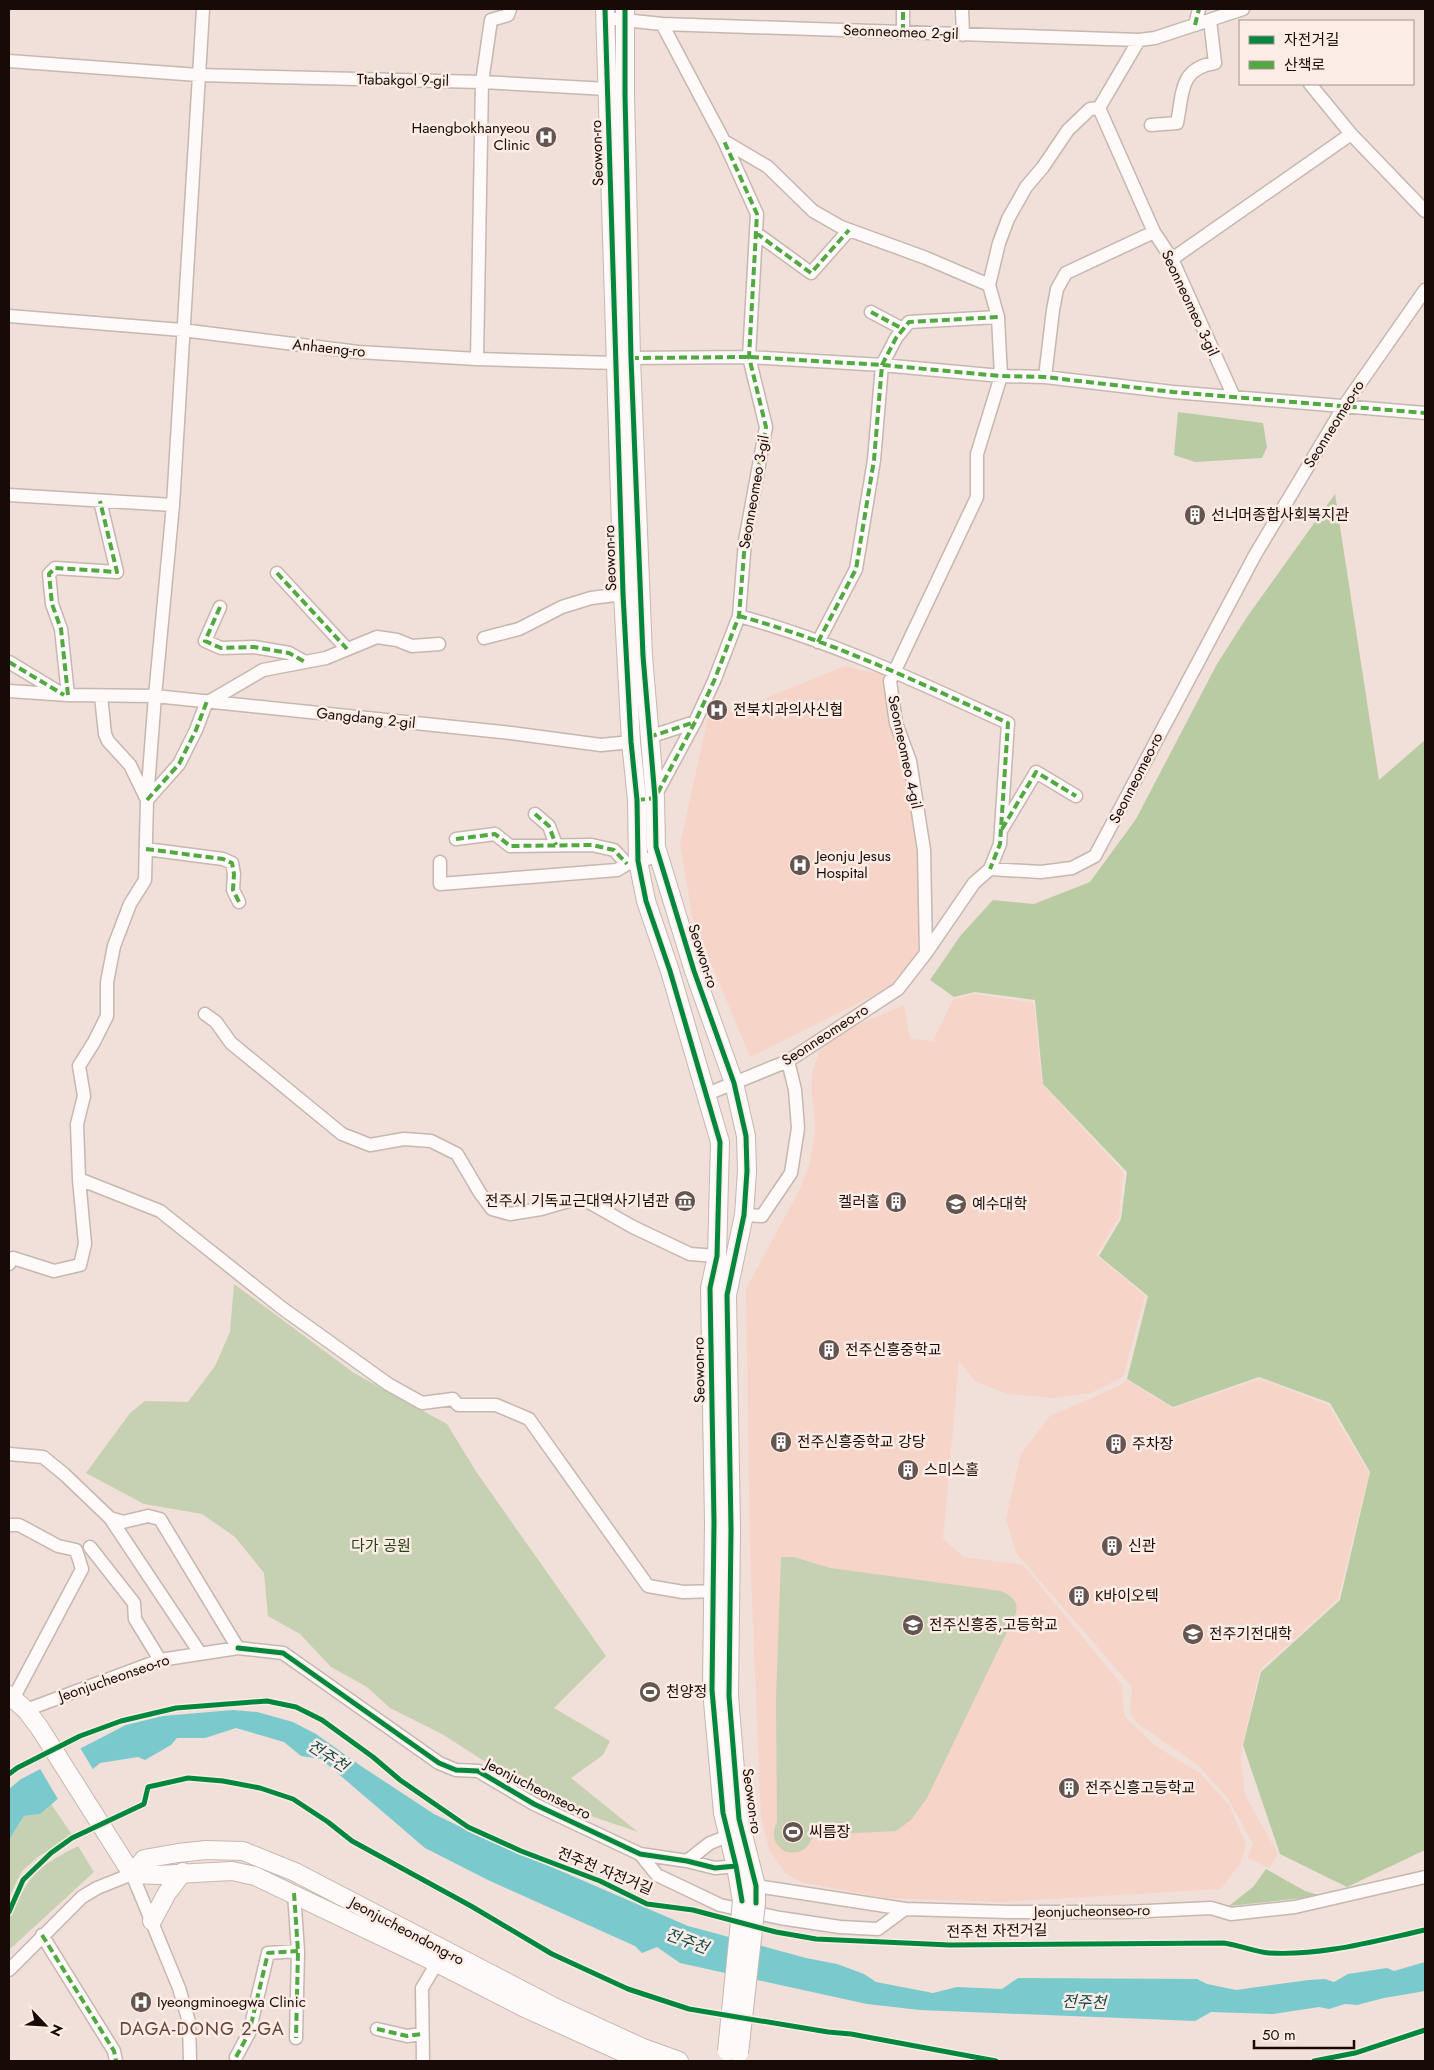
<svg xmlns="http://www.w3.org/2000/svg" width="1434" height="2070" viewBox="0 0 1434 2070" font-family="Jost,'Noto Sans KR',sans-serif">
<rect width="100%" height="100%" fill="#f1dfd9"/>
<!-- built -->
<path fill="#f6d4c8" d="M 845,666 L 883,675 L 892,726 L 903,752 L 911,801 L 919,886 L 918,952 L 905,980 L 750,1057 L 693,919 L 680,845 L 708,717 L 762,700 Z
M 974,994 L 1034,1003 L 1042,1084 L 1123,1172 L 1119,1217 L 1096,1255 L 1145,1296 L 1123,1377 L 1091,1393 L 1054,1398 L 1009,1394 L 976,1382 L 959,1361 L 943,1539 L 964,1557 L 1023,1565 L 1122,1685 L 1124,1716 L 1154,1745 L 1201,1774 L 1230,1807 L 1246,1845 L 1241,1862 L 1221,1889 L 1000,1902 L 884,1898 L 801,1882 L 785,1873 L 769,1849 L 761,1816 L 750,1553 L 746,1289 L 799,1191 L 810,1163 L 815,1132 L 814,1109 L 811,1090 L 812,1073 L 824,1039 L 904,1005 L 910,1039 L 933,1041 L 953,1000 Z
M 1260,1379 L 1328,1405 L 1369,1473 L 1338,1599 L 1260,1670 L 1242,1744 L 1241,1762 L 1245,1795 L 1278,1854 L 1269,1868 L 1248,1858 L 1253,1844 L 1228,1798 L 1198,1765 L 1137,1723 L 1130,1713 L 1132,1687 L 1016,1553 L 1006,1519 L 1021,1454 L 1050,1416 L 1119,1386 L 1126,1380 L 1173,1408 Z"/>
<!-- green -->
<path fill="#c5d1b1" d="M 234,1284 L 354,1373 L 447,1424 L 477,1473 L 606,1656 L 554,1708 L 610,1741 L 603,1755 L 571,1778 L 638,1832 L 585,1814 L 506,1775 L 442,1734 L 390,1708 L 367,1687 L 331,1667 L 300,1634 L 268,1616 L 264,1573 L 235,1537 L 202,1514 L 144,1504 L 86,1473 L 130,1413 L 145,1401 L 188,1402 L 215,1366 L 230,1332 Z
M 781,1557 L 794,1557 L 830,1568 L 1001,1591 C 1011,1596 1019,1601 1016,1613 L 927,1798 L 911,1820 L 896,1831 L 813,1835 C 809,1849 799,1856 784,1851 C 773,1843 771,1834 777,1822 L 776,1700 Z
M 51,1804 L 73,1836 L 39,1856 L 22,1871 L 9,1897 L 9,1840 L 24,1816 L 40,1814 Z
M 78,1846 L 94,1872 L 9,1950 L 9,1912 C 18,1903 21,1893 28,1883 C 39,1865 60,1856 78,1846 Z"/>
<!-- forest -->
<path fill="#b9cba3" d="M 1178,412 L 1263,423 L 1267,447 L 1262,458 L 1195,462 L 1174,455 Z
M 1335,494 L 1379,780 L 1425,740 L 1425,1850 L 1347,1887 L 1280,1854 L 1243,1745 L 1261,1672 L 1340,1600 L 1370,1472 L 1330,1403 L 1259,1377 L 1173,1407 L 1127,1379 L 1148,1296 L 1099,1256 L 1121,1219 L 1127,1172 L 1043,1084 L 1035,1000 L 975,992 L 954,997 L 930,980 L 961,935 L 993,900 L 1034,904 L 1090,882 L 1136,819 L 1217,664 L 1247,617 Z
M 1266,1869 L 1305,1891 L 1322,1896 L 1229,1906 L 1253,1887 Z"/>
<!-- water -->
<path fill="#7ac9cd" d="M 233,1710 L 257,1712 L 293,1722 L 316,1734 L 361,1766 L 434,1814 L 477,1835 L 688,1926 L 806,1958 L 837,1964 L 864,1974 L 876,1982 L 933,1993 L 957,1987 L 1002,1989 L 1018,1978 L 1197,1979 L 1207,1984 L 1236,1990 L 1309,1980 L 1325,1979 L 1334,1982 L 1348,1974 L 1387,1968 L 1394,1971 L 1425,1962 L 1425,1991 L 1384,1998 L 1357,2005 L 1345,2004 L 1329,2009 L 1319,2007 L 1273,2014 L 1211,2012 L 1195,2021 L 920,2010 L 867,2004 L 680,1963 L 657,1947 L 642,1953 L 635,1946 L 488,1880 L 425,1848 L 321,1759 L 301,1756 L 284,1742 L 236,1728 L 205,1738 L 177,1738 L 171,1745 L 145,1760 L 138,1757 L 100,1763 L 40,1814 L 24,1816 L 9,1840 L 9,1789 L 21,1779 L 126,1725 L 163,1716 Z"/>
<!-- pier -->
<path fill="#f1dfd9" d="M 79,1746 L 94,1771 L 59,1801 L 39,1767 Z"/>
<g fill="none" stroke-linecap="round" stroke-linejoin="round">
<!-- street casing -->
<g stroke="#c6b7b1" stroke-width="15">
<path id="street" d="M 962,9 L 963,35
M 605,18 L 662,24 L 1139,40 L 1155,38 L 1243,9
M 1195,25 L 1199,9
M 903,32 L 903,9
M 1139,40 L 1099,108 L 1154,232 L 1172,259 L 1234,397
M 9,61 L 198,75 L 482,82 L 607,89
M 1310,84 L 1351,134 L 1425,211
M 1151,125 L 1177,123 C 1183,94 1179,68 1215,63 L 1210,20
M 724,141 L 768,167 L 813,211 L 841,227 L 926,258 L 989,285
M 756,233 L 811,273 L 849,230
M 1172,259 L 1351,134
M 871,312 L 903,329
M 9,316 L 182,330 L 358,352 L 477,359 L 615,363 L 631,358 L 749,357 L 882,365 L 1001,376 L 1045,377 L 1173,392 L 1425,413
M 477,359 L 482,82 L 491,20 L 508,15 L 510,9
M 1045,377 L 1053,310 L 1057,289 L 1066,273 L 1154,232
M 9,495 L 173,505
M 277,573 L 347,649
M 220,607 L 205,641 L 221,648 L 254,647 L 289,653 L 305,662
M 739,616 C 832,641 920,683 1008,723 L 1000,844 L 990,869
M 484,638 L 519,629 L 562,607 L 591,598 L 623,594
M 818,642 L 856,569 L 874,460 L 882,365 L 896,338 L 909,322 L 998,317
M 9,662 L 62,694
M 9,691 L 68,695 L 155,696 L 511,733 L 601,745 L 631,742
M 68,695 L 61,629 L 52,604 L 49,574 L 55,568 L 117,572 L 100,501
M 101,696 L 105,734 L 108,741 L 130,765 L 146,798
M 210,701 L 263,670 L 326,658 L 377,637 L 397,640 L 412,646 L 439,644
M 649,737 L 695,722
M 654,798 L 695,722 L 714,681 L 739,616 L 745,541 L 766,427 L 749,357 L 757,214 L 724,141 L 662,24
M 147,800 L 179,764 L 196,730 L 207,701
M 535,814 L 549,826 L 556,845
M 1002,829 L 1036,772 L 1076,796
M 456,839 L 495,834 L 510,846 L 592,845 L 614,850 L 627,864
M 146,849 L 223,859 L 232,863 L 234,874 L 233,890 L 239,902
M 440,862 L 440,884 L 617,870 L 627,864 L 659,856
M 926,953 L 924,850 L 910,761 L 896,723 L 890,681 L 977,497 L 977,454 L 1001,376 L 998,317 L 989,285 L 999,243 L 1008,219 L 1026,187 L 1043,167 L 1068,130 L 1090,109 L 1099,108
M 205,1014 L 216,1022 L 231,1043 L 342,1134 L 370,1145 L 404,1139 L 431,1141 L 457,1154 L 480,1193 L 492,1209 L 510,1214 L 541,1209 L 572,1200 L 587,1201 L 633,1227 L 690,1254 L 717,1256
M 707,1094 L 788,1061 L 898,989 L 926,953 L 974,883 L 990,869 L 1041,872 L 1072,868 L 1095,856 L 1255,555 L 1344,406 L 1425,290
M 79,1179 L 160,1211 L 282,1308 L 388,1384 L 422,1403 L 453,1399 L 458,1405 L 496,1405 L 529,1419 L 648,1586 L 683,1592 L 721,1591
M 744,1215 L 762,1216 L 791,1173 L 798,1128 L 795,1090 L 788,1061
M 9,1264 L 13,1258 L 54,1271 L 80,1265 L 85,1244 L 79,1179 L 77,1124 L 84,1096 L 79,1066 L 94,1042 L 107,1016 L 107,982 L 114,946 L 130,904 L 145,880 L 147,800 L 155,696 L 173,505 L 203,9
M 9,1454 L 43,1457 L 64,1474 L 110,1518 L 123,1522 L 148,1516 L 160,1519 L 238,1648
M 110,1518 L 200,1653
M 9,1525 L 19,1525 L 58,1546 L 76,1550 L 82,1569 L 13,1699
M 90,1547 L 134,1603 L 135,1619 L 160,1660
M 26,1710 L 160,1660 L 238,1648 L 283,1653 L 439,1763 L 456,1770 L 478,1771 L 534,1804 L 640,1854 L 687,1861 L 715,1868 L 736,1866
M 640,1854 L 657,1875 L 720,1905 L 780,1918 L 840,1927 L 878,1929 L 905,1909
M 687,1861 L 710,1843 L 728,1836
M 756,1886 L 905,1909 L 1009,1912 L 1126,1912 L 1211,1908 L 1231,1914 L 1295,1907 L 1425,1877
M 294,1893 L 298,1951 L 296,2038
M 42,1935 L 114,2051 L 116,2061
M 9,1970 L 82,1897 L 97,1888 L 132,1874 L 179,1988 L 189,2022 L 190,2061
M 377,2029 L 407,2036 L 422,2034
M 236,2057 L 249,2033 L 268,1953 L 298,1951
M 423,2061 L 422,1988 L 437,1963"/>
</g>
<!-- secondary casing -->
<g stroke="#c6b7b1" stroke-width="20">
<path id="secondary" d="M 605,9 L 623,594 L 631,742 L 637,800 L 638,861 L 646,901 L 670,971 L 720,1142 L 717,1256 L 710,1288 L 714,1522 L 712,1690 L 723,1813 L 736,1866 L 742,1901
M 625,9 L 625,95 L 631,358 L 643,656 L 655,798 L 656,847 L 694,971 L 734,1083 L 746,1136 L 747,1171 L 744,1215 L 727,1295 L 731,1529 L 729,1696 L 739,1819 L 756,1886 L 756,1903
M 9,1695 L 26,1710 L 39,1727 L 132,1874
M 132,1874 L 144,1859 L 178,1853 L 206,1850 L 243,1851 L 295,1872 L 558,2009 L 643,2048 L 679,2061
M 132,1874 L 158,1875 L 232,1871 L 255,1876 L 437,1963 L 525,2008 L 642,2061
M 152,1921 L 167,1893 L 183,1872"/>
</g>
<!-- street -->
<use href="#street" stroke="#fdfaf9" stroke-width="12"/>
<!-- secondary -->
<use href="#secondary" stroke="#fdfaf9" stroke-width="18"/>
<!-- secondary-bridge casing -->
<g stroke="#c6b7b1" stroke-width="20" stroke-linecap="butt">
<path id="secondary-bridge" d="M 727,2051 L 742,1901
M 739,2053 L 756,1903"/>
</g>
<!-- secondary-bridge -->
<use href="#secondary-bridge" stroke="#fdfaf9" stroke-width="18"/>
<!-- quiet -->
<path stroke="#52a841" stroke-width="4" stroke-dasharray="8 4" stroke-linecap="butt" d="M 1195,25 L 1199,9
M 903,32 L 903,9
M 756,233 L 811,273 L 849,230
M 871,312 L 903,329
M 631,358 L 749,357 L 882,365 L 1001,376 L 1045,377 L 1173,392 L 1425,413
M 277,573 L 347,649
M 220,607 L 205,641 L 221,648 L 254,647 L 289,653 L 305,662
M 739,616 C 832,641 920,683 1008,723 L 1000,844 L 990,869
M 818,642 L 856,569 L 874,460 L 882,365 L 896,338 L 909,322 L 998,317
M 9,662 L 64,695
M 68,695 L 61,629 L 52,604 L 49,574 L 55,568 L 117,572 L 100,501
M 649,737 L 695,722
M 147,800 L 179,764 L 196,730 L 207,701
M 637,800 L 655,798 L 695,722 L 714,681 L 739,616 L 745,541 L 766,427 L 749,357 L 757,214 L 724,141
M 535,814 L 549,826 L 556,845
M 1002,829 L 1036,772 L 1076,796
M 456,839 L 495,834 L 510,846 L 592,845 L 614,850 L 627,864
M 146,849 L 223,859 L 232,863 L 234,874 L 233,890 L 239,902
M 294,1893 L 298,1951 L 296,2038
M 42,1935 L 114,2051 L 116,2061
M 377,2029 L 407,2036 L 422,2034
M 236,2057 L 249,2033 L 268,1953 L 298,1951"/>
<!-- cycleway casing -->
<g stroke="#fcece6" stroke-width="8">
<path id="cycleway" d="M 605,9 L 623,594 L 631,742 L 637,800 L 638,861 L 646,901 L 670,971 L 720,1142 L 717,1256 L 710,1288 L 714,1522 L 712,1690 L 723,1813 L 736,1866 L 742,1901
M 625,9 L 625,95 L 631,358 L 643,656 L 655,798 L 656,847 L 694,971 L 734,1083 L 746,1136 L 747,1171 L 744,1215 L 727,1295 L 731,1529 L 729,1696 L 739,1819 L 756,1886 L 756,1903
M 238,1648 L 283,1653 L 439,1763 L 456,1770 L 478,1771 L 534,1804 L 640,1854 L 687,1861 L 715,1868 L 736,1866
M 9,1774 L 17,1768 L 80,1736 L 121,1721 L 176,1708 L 267,1701 L 296,1707 L 322,1720 L 373,1757 L 400,1780 L 468,1827 L 521,1851 L 600,1881 L 647,1904 L 693,1910 L 776,1932 L 816,1939 L 950,1945 L 1224,1943 C 1239,1945 1255,1952 1269,1953 C 1323,1956 1374,1941 1425,1930
M 9,1912 L 23,1880 L 51,1853 L 72,1838 L 144,1804 L 148,1787 L 188,1778 L 223,1781 L 260,1788 L 293,1799 L 328,1822 L 352,1841 L 471,1906 L 552,1954 L 628,1989 L 689,2009 L 828,2032 L 851,2034 L 996,2061
M 1314,2061 L 1355,2053 L 1425,2030"/>
</g>
<!-- cycleway -->
<use href="#cycleway" stroke="#00873e" stroke-width="5"/>
</g>
<!-- icons -->
<defs>
<g id="hospital-disc" transform="scale(1.125)"><circle r="9.5" fill="#645550" stroke="#fcece6"/><path d="M-5-5h3v3.5h4V-5h3V5h-3V1.5h-4V5h-3Z" fill="#fff"/></g>
<g id="building-disc" transform="scale(1.125)"><circle r="9.5" fill="#645550" stroke="#fcece6"/><path d="M-4-6H4V6H1V3H-1V6H-4ZM-2.5-4.3h1.7v1.8h-1.7ZM.8-4.3h1.7v1.8H.8ZM-2.5-1h1.7V.8h-1.7ZM.8-1h1.7V.8H.8Z" fill="#fff"/></g>
<g id="museum-disc" transform="scale(1.125)"><circle r="9.5" fill="#645550" stroke="#fcece6"/><path d="M0-6L6-3V-2H-6V-3ZM-5-1h2V3h-2ZM-1-1h2V3h-2ZM3-1h2V3H3ZM-6 4H6V6H-6Z" fill="#fff"/></g>
<g id="university-disc" transform="scale(1.125)"><circle r="9.5" fill="#645550" stroke="#fcece6"/><path d="M0-5L7-2L0 1L-7-2ZM-4 1L0 2.5L4 1V4Q0 6-4 4Z" fill="#fff"/></g>
<g id="school-disc" transform="scale(1.125)"><circle r="9.5" fill="#645550" stroke="#fcece6"/><path d="M0-5L7-2L0 1L-7-2ZM-4 1L0 2.5L4 1V4Q0 6-4 4Z" fill="#fff"/></g>
<g id="stadium-disc" transform="scale(1.125)"><circle r="9.5" fill="#645550" stroke="#fcece6"/><path d="M0-5a6.5 5 0 1 0 0 10a6.5 5 0 1 0 0-10ZM-3.5-1.8h7v3.6h-7Z" fill="#fff"/></g>
</defs>
<g fill-rule="evenodd">
<use href="#hospital-disc" x="546" y="137"/>
<use href="#building-disc" x="1195" y="515"/>
<use href="#hospital-disc" x="717" y="710"/>
<use href="#hospital-disc" x="800" y="865"/>
<use href="#museum-disc" x="685" y="1201"/>
<use href="#building-disc" x="896" y="1202"/>
<use href="#university-disc" x="956" y="1204"/>
<use href="#building-disc" x="829" y="1350"/>
<use href="#building-disc" x="781" y="1442"/>
<use href="#building-disc" x="1116" y="1444"/>
<use href="#building-disc" x="908" y="1470"/>
<use href="#building-disc" x="1112" y="1546"/>
<use href="#building-disc" x="1079" y="1596"/>
<use href="#school-disc" x="913" y="1625"/>
<use href="#university-disc" x="1193" y="1634"/>
<use href="#stadium-disc" x="650" y="1692"/>
<use href="#building-disc" x="1069" y="1788"/>
<use href="#stadium-disc" x="793" y="1832"/>
<use href="#hospital-disc" x="141" y="2002"/>
</g>
<g text-anchor="middle" dominant-baseline="central" stroke-width="5" stroke-linejoin="round" paint-order="stroke">
<!-- street labels -->
<g font-size="15" fill="#180b07" stroke="#fcece6">
<text transform="translate(901 32) rotate(2)">Seonneomeo 2-gil</text>
<text transform="translate(403 80) rotate(1)">Ttabakgol 9-gil</text>
<text transform="translate(597 153) rotate(-92)">Seowon-ro</text>
<text transform="translate(1190 303) rotate(65)">Seonneomeo 3-gil</text>
<text transform="translate(329 348) rotate(6)">Anhaeng-ro</text>
<text transform="translate(1334 424) rotate(-58)">Seonneomeo-ro</text>
<text transform="translate(754 492) rotate(-80)">Seonneomeo 3-gil</text>
<text transform="translate(610 558) rotate(-92)">Seowon-ro</text>
<text transform="translate(366 718) rotate(6)">Gangdang 2-gil</text>
<text transform="translate(905 752) rotate(78)">Seonneomeo 4-gil</text>
<text transform="translate(1136 778) rotate(-63)">Seonneomeo-ro</text>
<text transform="translate(703 956) rotate(72)">Seowon-ro</text>
<text transform="translate(825 1035) rotate(-33)">Seonneomeo-ro</text>
<text transform="translate(699 1370) rotate(-91)">Seowon-ro</text>
<text transform="translate(114 1678) rotate(-19)">Jeonjucheonseo-ro</text>
<text transform="translate(538 1789) rotate(27)">Jeonjucheonseo-ro</text>
<text transform="translate(752 1801) rotate(82)">Seowon-ro</text>
<text transform="translate(605 1871) rotate(22)">전주천 자전거길</text>
<text transform="translate(1092 1911) rotate(-1)">Jeonjucheonseo-ro</text>
<text transform="translate(407 1931) rotate(28)">Jeonjucheondong-ro</text>
<text transform="translate(997 1931) rotate(-1)">전주천 자전거길</text>
</g>
<!-- poi labels -->
<g font-size="15" fill="#180b07" stroke="#fcece6" text-anchor="start">
<text x="530" y="128" text-anchor="end">Haengbokhanyeou<tspan x="530" dy="17">Clinic</tspan></text>
<text x="1211" y="515">선너머종합사회복지관</text>
<text x="733" y="710">전북치과의사신협</text>
<text x="816" y="856">Jeonju Jesus<tspan x="816" dy="17">Hospital</tspan></text>
<text x="669" y="1201" text-anchor="end">전주시 기독교근대역사기념관</text>
<text x="880" y="1202" text-anchor="end">켈러홀</text>
<text x="972" y="1204">예수대학</text>
<text x="845" y="1350">전주신흥중학교</text>
<text x="797" y="1442">전주신흥중학교 강당</text>
<text x="1132" y="1444">주차장</text>
<text x="924" y="1470">스미스홀</text>
<text x="1128" y="1546">신관</text>
<text x="1095" y="1596">K바이오텍</text>
<text x="929" y="1625">전주신흥중,고등학교</text>
<text x="1209" y="1634">전주기전대학</text>
<text x="666" y="1692">천양정</text>
<text x="1085" y="1788">전주신흥고등학교</text>
<text x="809" y="1832">씨름장</text>
<text x="157" y="2002">Iyeongminoegwa Clinic</text>
</g>
<!-- park labels -->
<g font-size="15" fill="#244314" stroke="#fcece6">
<text x="381" y="1546">다가 공원</text>
</g>
<!-- water labels -->
<g font-size="16" font-style="italic" fill="#13484c" stroke="#fcece6">
<text transform="translate(328 1756) rotate(33)">전주천</text>
<text transform="translate(687 1941) rotate(20)">전주천</text>
<text transform="translate(1084 2002) rotate(2)">전주천</text>
</g>
<!-- quarter labels -->
<g font-size="18" letter-spacing="1" fill="#67463a" stroke="#fcece6">
<text x="202" y="2029">DAGA-DONG 2-GA</text>
</g>
</g>
<!-- border -->
<rect width="1434" height="2070" fill="none" stroke="#180b07" stroke-width="20"/>
<!-- legend -->
<rect x="1239" y="20" width="175" height="65" fill="#fcece6" stroke="#a1928d"/>
<rect x="1249" y="36" width="25" height="8" fill="#00873e" stroke="#a1928d"/>
<text x="1284" y="45" font-size="15" fill="#180b07">자전거길</text>
<rect x="1249" y="61" width="25" height="8" fill="#52a841" stroke="#a1928d"/>
<text x="1284" y="70" font-size="15" fill="#180b07">산책로</text>
<!-- north arrow -->
<g transform="translate(45 2025) rotate(115)" stroke="#fcece6" stroke-width="4" paint-order="stroke">
<path d="M0-4L9 19L0 12L-9 19Z" fill="#180b07"/>
<text y="-8" font-size="14" font-weight="bold" text-anchor="middle" fill="#180b07">N</text>
</g>
<!-- scale -->
<path d="M1254 2040v8h100v-8" fill="none" stroke="#180b07" stroke-width="2.5"/>
<text x="1262" y="2040" font-size="15" fill="#180b07" stroke="#fcece6" stroke-width="4" paint-order="stroke">50 m</text>
</svg>
